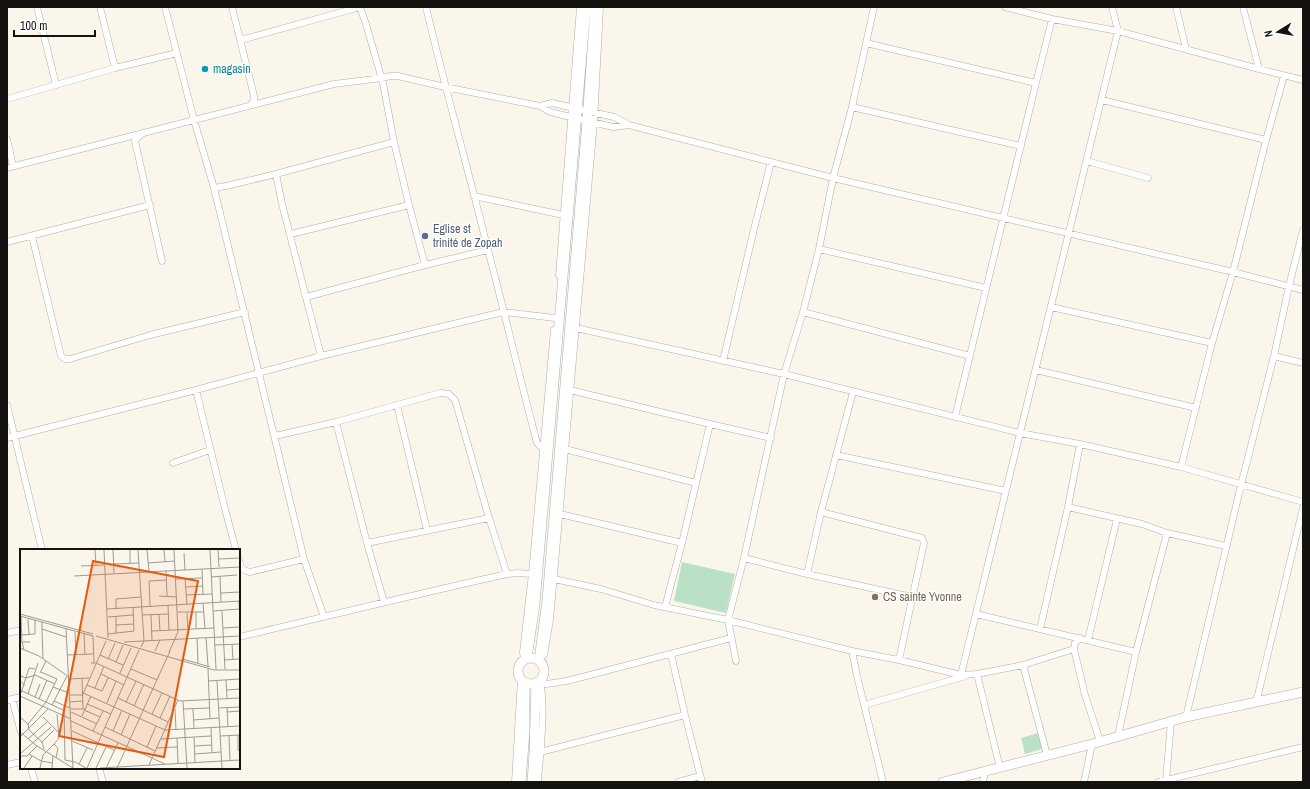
<svg xmlns="http://www.w3.org/2000/svg" width="1310" height="789" viewBox="0 0 1310 789" font-family="'Archivo Narrow',sans-serif">
<rect width="100%" height="100%" fill="#faf6eb"/>
<!-- green -->
<path fill="#bae1c6" d="M 682,562 L 735,574 L 726,613 L 674,601 Z
M 1038,733 L 1042,749 L 1025,754 L 1021,738 Z"/>
<g fill="none" stroke-linecap="round" stroke-linejoin="round">
<!-- street casing -->
<g stroke="#b1aea3" stroke-width="7">
<path id="street" d="M 37,7 L 56,85
M 100,7 L 115,68
M 165,7 L 194,120 L 214,188 L 304,559 L 324,617
M 232,7 L 254,96 L 254,101 L 249,106
M 360,7 L 366,24 L 383,83 L 394,142 L 409,205 L 425,265
M 426,7 C 445,88 468,169 488,250 C 505,314 520,379 537,443 L 542,448
M 1005,7 L 1052,19 L 1118,31 L 1259,69 L 1303,80
M 1176,7 L 1186,49
M 1243,7 L 1259,69
M 241,40 L 360,7
M 866,43 L 1036,83
M 7,99 L 115,68 L 177,53
M 1102,100 L 1266,140
M 540,106 L 552,103 L 614,117 L 629,125 L 833,178 L 1233,272 L 1303,290
M 852,107 L 1021,146
M 142,134 L 137,138 L 135,141 L 162,261
M 7,139 L 13,166
M 1087,161 L 1148,178
M 7,168 L 334,84 L 382,78 L 391,76 L 398,76 L 445,87 L 540,106 L 550,112 L 613,127 L 629,125
M 276,174 L 282,204 L 321,356
M 214,188 L 226,186 L 276,174 L 394,142
M 474,196 L 563,215
M 291,234 L 409,205
M 32,236 L 61,356 L 65,359 L 70,359 L 150,335 L 245,312
M 7,242 L 150,205
M 819,249 L 986,288
M 559,275 L 580,7
M 306,297 L 425,265 L 488,250
M 1051,307 L 1212,343
M 803,312 L 970,356
M 576,328 L 784,374 L 1020,433 L 1080,444 L 1181,467 L 1303,502
M 1274,356 L 1303,363
M 723,361 L 754,229 L 771,162
M 1036,370 L 1196,408
M 196,390 L 225,509 L 236,550
M 570,390 L 710,424 L 771,438
M 7,405 L 42,550
M 397,405 L 427,530
M 955,417 L 1036,83 L 1052,19
M 336,422 L 367,543 L 384,602
M 275,436 L 336,422 L 440,393 L 449,394 L 455,400 L 489,518 L 507,574
M 7,438 L 196,390 L 321,356 L 503,312 L 555,318
M 565,449 L 696,483
M 836,455 L 1006,491
M 173,463 L 210,450
M 1181,467 L 1212,343 L 1233,272 L 1266,140 L 1284,76
M 1068,507 L 1142,524 L 1167,533 L 1226,546
M 821,512 L 922,538 L 924,543 L 899,660
M 560,514 L 682,543
M 367,543 L 489,518
M 744,558 L 807,574 L 912,597
M 239,560 C 241,568 242,570 250,572 L 304,559
M 807,574 L 821,512 L 853,392
M 554,579 L 601,589 L 654,605 L 728,620 L 852,651 L 899,660 L 961,675 L 977,674 L 1023,665 L 1074,649
M 665,607 L 682,543 L 710,424
M 976,614 L 1136,652
M 1040,629 L 1068,507 L 1080,444
M 7,633 L 21,630
M 239,637 C 328,616 417,594 507,574 L 517,573 L 532,574
M 1080,638 L 1075,643 L 1074,649 L 1085,695 L 1100,741
M 1088,640 L 1117,519
M 852,651 L 857,676 L 883,782
M 671,654 L 685,715 L 702,782
M 544,655 L 550,620 L 594,122 L 600,7
M 524,659 L 523,652 L 532,574 L 554,330
M 736,661 L 728,620 L 744,558 L 784,374 L 803,312 L 819,249 L 833,178 L 852,107 L 874,7
M 1023,665 L 1047,755
M 977,674 L 1000,768
M 961,675 L 1118,31 L 1112,7
M 540,681 L 546,684 L 567,681 L 731,638
M 12,699 L 21,732
M 7,700 L 21,697
M 1256,703 L 1303,508
M 864,705 L 966,676
M 1186,717 L 1241,485 L 1274,356 L 1289,286 L 1303,230
M 1118,736 L 1136,652 L 1167,533
M 540,752 L 685,715
M 7,765 L 21,762
M 31,768 L 35,782
M 99,768 L 103,782
M 1166,781 L 1171,721
M 515,782 L 521,679
M 538,782 C 540,752 546,710 540,681
M 678,782 L 700,776
M 983,782 L 985,772
M 1084,782 L 1092,744
M 1158,782 L 1303,747"/>
</g>
<!-- secondary casing -->
<g stroke="#b1aea3" stroke-width="10">
<path id="secondary" d="M518 671a13 13 0 1 1 26 0a13 13 0 1 1-26 0Z
M 527,658 L 535,604 L 586,7
M 539,660 L 547,600 L 587,121 L 595,7
M 521,782 L 525,731 L 525,683
M 532,782 L 534,752 L 536,683
M 943,782 L 1092,744 L 1186,717 L 1303,692"/>
</g>
<!-- street -->
<use href="#street" stroke="#fff" stroke-width="6"/>
<!-- secondary -->
<use href="#secondary" stroke="#fff" stroke-width="9"/>
</g>
<!-- markers -->
<circle fill="#0f9aa8" stroke="#fff" stroke-width="1.5" cx="205" cy="69" r="4"/>
<circle fill="#5c6f8a" stroke="#fff" stroke-width="1.5" cx="425" cy="236" r="4"/>
<circle fill="#8d6e63" stroke="#fff" stroke-width="1.5" cx="875" cy="597" r="4"/>
<g text-anchor="middle" dominant-baseline="central" stroke-width="3" stroke-linejoin="round" paint-order="stroke">
<!-- culture labels -->
<g font-size="12" fill="#0d838f" stroke="#fff" text-anchor="start">
<text x="213" y="69">magasin</text>
</g>
<!-- service labels -->
<g font-size="12" fill="#4e5e75" stroke="#fff" text-anchor="start">
<text x="433" y="229">Eglise st<tspan x="433" dy="14">trinité de Zopah</tspan></text>
</g>
<!-- education labels -->
<g font-size="12" fill="#785e54" stroke="#fff" text-anchor="start">
<text x="883" y="597">CS sainte Yvonne</text>
</g>
</g>
<!-- overview -->
<g transform="translate(20 549)">
<rect width="220" height="220" fill="#faf6eb"/>
<path fill="none" stroke="#9e9b93" stroke-width="1" d="M 75,1 L 76,16M 84,1 L 88,89M 93,1 L 94,24M 110,1 L 110,14M 118,1 L 124,92 L 121,98M 127,1 L 129,22M 144,1 L 145,13M 190,1 L 196,120M 198,1 L 199,18M 164,4 L 165,21M 199,10 L 220,9M 128,14 L 155,12M 93,15 L 119,14M 61,17 L 84,16M 182,20 L 183,45M 146,21 L 147,47M 54,27 L 220,18M 191,28 L 217,26M 200,28 L 201,53M 156,30 L 182,29M 165,30 L 167,55M 166,38 L 183,37M 201,44 L 220,43M 166,46 L 192,45M 139,47 L 157,48M 219,52 L 220,73M 183,54 L 185,79M 148,56 L 149,81M 130,57 L 129,32 L 146,31M 96,59 L 96,50 L 121,48M 87,60 L 220,52M 193,62 L 219,60M 202,62 L 205,120M 158,63 L 184,63M 176,63 L 176,80M 167,64 L 168,80M 0,65 L 73,85M 139,65 L 140,82M 122,66 L 148,65M 131,66 L 132,91M 0,67 L 73,87 L 74,114M 96,67 L 96,84M 1,68 L 2,93M 88,68 L 113,66M 8,70 L 9,86M 22,73 L 22,80 L 46,88M 96,76 L 114,75M 46,79 L 53,219M 203,79 L 220,78M 22,80 L 23,110M 132,82 L 194,79M 55,83 L 56,106M 64,85 L 65,105M 88,85 L 114,82 L 113,58M 0,86 L 15,85 L 15,71M 76,87 L 194,121 L 220,121M 186,88 L 188,117M 177,89 L 178,114M 104,93 L 220,87M 212,95 L 213,110M 195,96 L 220,95M 0,99 L 19,107 L 49,128M 4,101 L 2,93 L 10,93M 135,102 L 140,91M 149,103 L 158,83 L 154,1M 47,106 L 73,105M 80,106 L 103,116M 88,110 L 95,94M 163,110 L 190,118M 204,111 L 220,110M 96,113 L 103,96M 71,114 L 76,114 L 160,152 L 220,149M 0,119 L 0,132 L 5,136M 111,120 L 137,131M 188,120 L 190,170M 20,124 L 26,112M 100,124 L 111,99M 81,125 L 104,136M 1,127 L 6,129 L 15,126 L 35,135M 49,130 L 69,129M 62,130 L 63,159M 206,131 L 207,150M 188,132 L 220,130M 197,132 L 202,219M 67,136 L 82,142 L 88,129M 33,138 L 49,144M 75,139 L 84,117M 0,141 L 43,161M 207,141 L 220,140M 1,144 L 9,119 L 15,120M 63,144 L 145,181 L 220,177M 8,145 L 18,114M 63,145 L 86,92M 50,146 L 63,146M 0,147 L 51,170M 15,148 L 20,135M 98,149 L 148,173M 19,150 L 27,131M 34,152 L 50,159M 163,152 L 167,219M 50,153 L 63,152M 106,153 L 116,132M 87,154 L 96,132M 67,155 L 91,165M 32,156 L 47,127M 44,157 L 45,211M 114,157 L 124,135M 198,159 L 220,158M 207,159 L 208,178M 51,160 L 65,160M 155,160 L 156,181M 164,160 L 190,159M 173,160 L 174,180M 64,161 L 80,168M 51,163 L 77,175M 207,163 L 220,162M 132,165 L 142,144M 62,167 L 71,147M 0,168 L 8,175 L 9,181 L 22,193 L 24,200M 23,168 L 38,183M 140,169 L 150,147M 173,171 L 199,169M 51,172 L 145,215M 8,175 L 26,153 L 37,130 L 21,123M 85,178 L 135,202M 191,179 L 192,204M 52,182 L 94,201M 73,182 L 83,162M 93,182 L 102,161M 0,183 L 17,197 L 53,219M 101,186 L 110,165M 209,186 L 210,212M 218,186 L 218,202M 200,187 L 220,186M 0,188 L 28,160M 174,188 L 175,214M 157,189 L 158,214M 8,190 L 27,173M 141,190 L 191,187M 52,192 L 73,201M 22,193 L 34,181M 34,195 L 39,189 L 37,165M 175,197 L 192,196M 127,198 L 136,177M 136,199 L 157,198M 0,205 L 31,178M 9,205 L 21,212 L 32,214M 175,205 L 201,203M 0,207 L 7,207 L 17,197M 45,211 L 55,213 L 66,219M 59,215 L 67,199M 129,216 L 158,151M 4,219 L 12,207M 20,219 L 23,206 L 34,195 L 38,199 L 36,209M 32,219 L 33,207M 67,219 L 119,101M 76,219 L 86,198M 80,219 L 220,211M 86,219 L 98,194M 97,219 L 150,102"/>
<path fill="#e8590c" fill-opacity="0.15" stroke="#e8590c" stroke-width="2" d="M 73,12 L 178,32 L 144,208 L 39,187 Z"/>
<rect width="220" height="220" fill="none" stroke="#14130f" stroke-width="2"/>
</g>
<!-- border -->
<rect width="1310" height="789" fill="none" stroke="#14130f" stroke-width="16"/>
<!-- north arrow -->
<g transform="translate(1278 32) rotate(259)" stroke="#ffffff" stroke-width="3" paint-order="stroke">
<path d="M0-3L7 15L0 10L-7 15Z" fill="#14130f"/>
<text y="-6" font-size="11" font-weight="bold" text-anchor="middle" fill="#14130f">N</text>
</g>
<!-- scale -->
<path d="M14 30v6h81v-6" fill="none" stroke="#14130f" stroke-width="2"/>
<text x="20" y="30" font-size="12" fill="#14130f" stroke="#ffffff" stroke-width="3" paint-order="stroke">100 m</text>
</svg>
